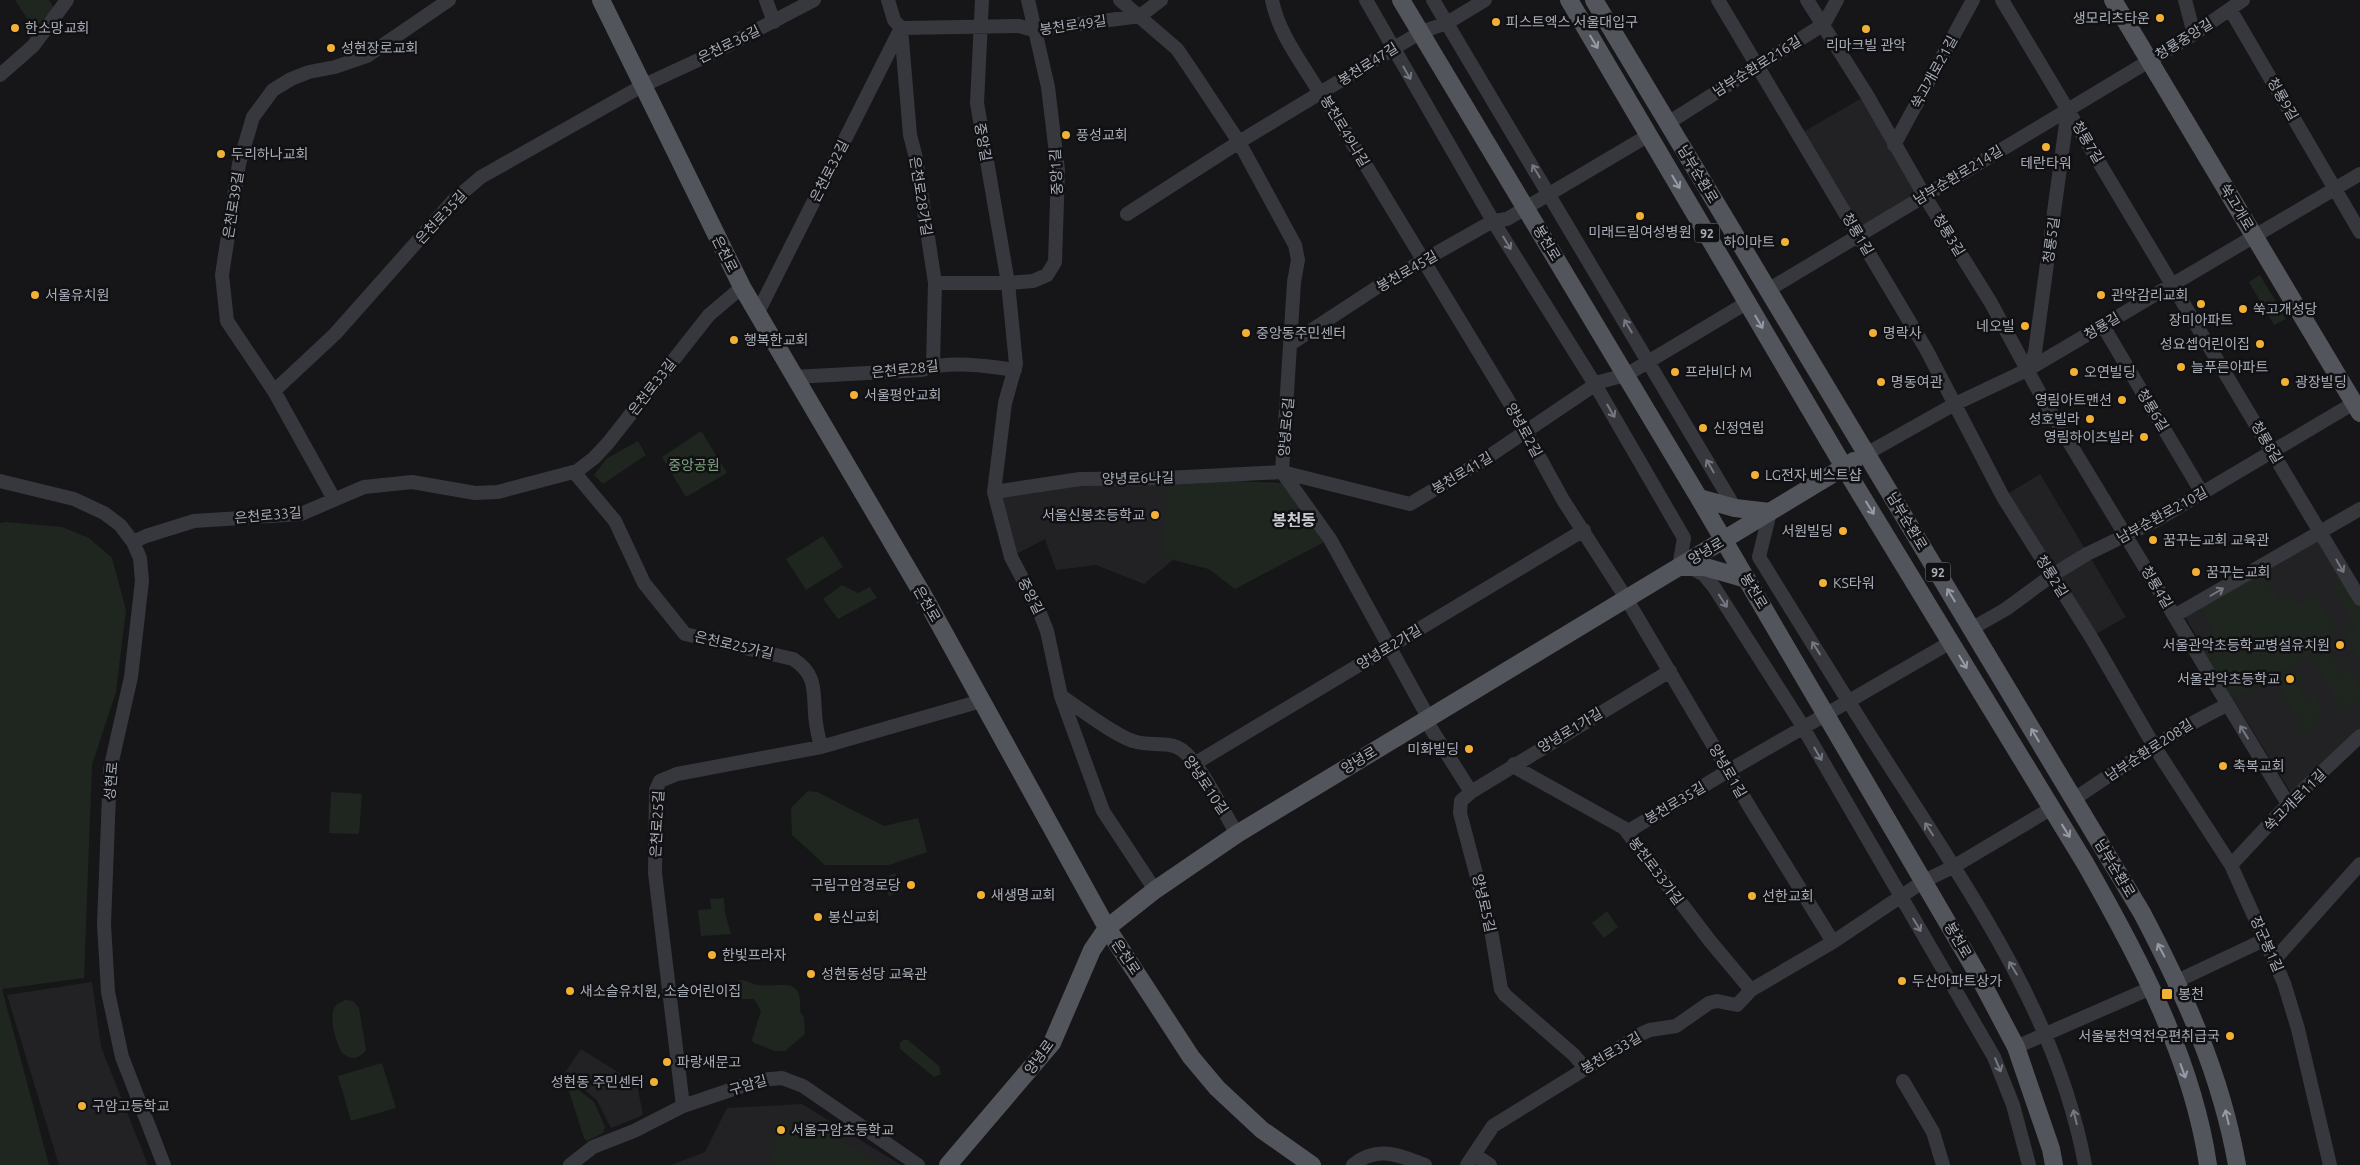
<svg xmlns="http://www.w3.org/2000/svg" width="2360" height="1165" viewBox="0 0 2360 1165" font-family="Ubuntu,'Noto Sans KR',sans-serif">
<rect width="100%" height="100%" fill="#161618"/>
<!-- built -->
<path fill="#222225" d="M 1867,95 L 1924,195 L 1858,236 L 1798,135 Z
M 2040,474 L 2126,617 L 2091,637 L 2003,497 Z
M 1166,478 L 1235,589 L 1209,569 L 1173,560 L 1144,584 L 1096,565 L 1056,570 L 1045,539 L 1011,557 L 994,492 Z
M 2320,535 L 2360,602 L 2360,732 L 2295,799 L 2233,699 L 2183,613 Z
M 92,982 L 101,1047 L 148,1165 L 59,1165 L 7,995 Z
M 581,1049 L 637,1084 L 643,1115 L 611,1128 L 597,1100 L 564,1074 Z
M 802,1104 L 901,1165 L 671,1165 L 705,1152 L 727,1108 Z"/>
<!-- green -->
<path fill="#1e261f" d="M 15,0 L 49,0 L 54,8 L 36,27 L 32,26 Z
M 2260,275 L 2286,319 L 2274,325 L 2249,282 Z
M 701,431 L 727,473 L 686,497 L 662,457 Z
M 638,441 L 646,455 L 603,484 L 594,475 L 606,459 Z
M 1166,478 L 1284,483 L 1330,539 L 1235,589 L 1209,569 L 1164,557 Z
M 6,522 L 62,527 L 89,538 L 112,558 L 126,610 L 116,692 L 92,765 L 84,978 L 2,989 L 49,1165 L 0,1165 L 0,523 Z
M 823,536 L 843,567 L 806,590 L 786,559 Z
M 2259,568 L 2280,602 L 2291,595 L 2298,606 L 2316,595 L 2337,630 L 2327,637 L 2330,642 L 2233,699 L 2196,639 L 2213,628 L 2199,604 Z
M 2346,577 L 2360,601 L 2360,658 L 2345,633 L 2356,626 L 2331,585 Z
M 842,585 L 858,593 L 870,587 L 877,598 L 838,619 L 823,599 Z
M 2327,647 L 2333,658 L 2340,654 L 2342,658 L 2333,664 L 2340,675 L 2347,671 L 2343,664 L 2345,663 L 2360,688 L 2360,700 L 2335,715 L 2334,712 L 2341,707 L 2311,657 Z
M 2296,666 L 2305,681 L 2297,687 L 2304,700 L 2313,694 L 2322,710 L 2317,713 L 2320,717 L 2325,714 L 2328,719 L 2297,738 L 2295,734 L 2304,728 L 2274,678 Z
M 808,791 L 817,792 L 884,826 L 918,818 L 927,852 L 889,865 L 825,865 L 792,835 L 791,808 Z
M 331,792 L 362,794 L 359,834 L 329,833 Z
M 895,873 L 902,891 L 889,896 L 882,879 Z
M 724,898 L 725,913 L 731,934 L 701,936 L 698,910 L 711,909 L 710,899 Z
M 1607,911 L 1618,927 L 1604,938 L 1592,923 Z
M 740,980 C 748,980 751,984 758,985 C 783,988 803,975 800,1012 L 804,1017 L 805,1034 L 785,1051 L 775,1051 L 754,1043 L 752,1040 L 761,1011 L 754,999 L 741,999 L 736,994 L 737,982 Z
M 345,1000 L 353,1001 L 359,1008 L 366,1050 C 358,1060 351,1060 342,1053 C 336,1044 328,1016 335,1007 C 337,1003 342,1002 345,1000 Z
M 903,1040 L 908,1040 L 939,1066 L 941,1074 L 934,1077 L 900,1049 L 900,1043 Z
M 382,1063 L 396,1108 L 351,1121 L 338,1076 Z
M 565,1079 L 594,1102 L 605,1127 L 603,1133 L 587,1141 L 584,1138 Z
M 796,1114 L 882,1165 L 768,1165 L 779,1133 L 788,1127 Z"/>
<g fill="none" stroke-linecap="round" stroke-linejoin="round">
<!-- minor -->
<path stroke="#37383d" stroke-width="14" d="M 766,0 L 774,22
M 888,0 L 894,20 L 901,28 L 910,135 L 916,158 L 935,283 L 933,365
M 982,0 L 977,103 L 1008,283 L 1016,364 L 1005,403 L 994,492 L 1011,557 L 1038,608 L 1047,631 L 1061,696 L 1103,811 L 1155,890
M 1120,0 L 1177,49 L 1190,68 L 1239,142 L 1295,245 L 1298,260 L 1294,282 L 1282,472 L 1330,539 L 1428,717
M 1272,0 C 1278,32 1301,62 1318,90 L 1322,93 L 1508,400 L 1563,500 L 1626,598 L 1752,811 L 1833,942
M 1366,0 L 1493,221 L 1596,386 L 1684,538 L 1679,567
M 1433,0 L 1735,508
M 1718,0 L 1926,349 L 2003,497 L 2091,637 L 2154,746 L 2231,865 L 2284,983 L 2298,1029 L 2330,1165
M 1807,0 L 1867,95 L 1924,195 L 1991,303 L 2043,399 L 2288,804
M 2002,0 L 2360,599
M 2185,0 L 2194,34
M 2230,9 L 2360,232
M 0,75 L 33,46 L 67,0
M 1668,123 L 1824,24 L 1837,0
M 1894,145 L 1973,0
M 1127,214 L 1239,142 L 1401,44 L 1421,32 L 1447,23 L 1485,0
M 935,283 L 1008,283 L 1033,281 L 1047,275 L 1055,262 L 1058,170 L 1048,87 L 1028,0
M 1768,290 L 2194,34 L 2243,0
M 757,314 L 901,28 L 1019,26 L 1033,30 L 1140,16 L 1161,0
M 2103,326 L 2202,493
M 1292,343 L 1382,284 L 1493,221 L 1507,219 L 1649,135
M 2029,369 L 2035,352 L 2068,109
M 794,377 L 922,370 C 947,360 989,366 1015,370
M 274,391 L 335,334 L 454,200 L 481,177 L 642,86 L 707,56 L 814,0
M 1866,454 L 1953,405 L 2029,369 L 2360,174
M 574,472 L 615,521 L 644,583 L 685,634 L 793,659 C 820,676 812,696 816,723 C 817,731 819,739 821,747
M 0,481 L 74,499 L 104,513 L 120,525 L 133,542 L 140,558 L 142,581 L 131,677 L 110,770 L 104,924 L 108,992 L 122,1057 L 164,1165
M 994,492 L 1080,479 L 1166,478 L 1282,472 L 1410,504 L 1482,461 L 1599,382 L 1626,375 L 1748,302
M 334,499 L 274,391 L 227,321 L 222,275 L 239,164 L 253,117 L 273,90 L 291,79 L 309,72 L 335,67 L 367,56 L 449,0
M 1770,512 L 1759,557 C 1807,635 1855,713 1905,790 C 1981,909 2059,1024 2085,1165
M 133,542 L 146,536 L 194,521 L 301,514 L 364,487 L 412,482 L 475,493 L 498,492 L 577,471 L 594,458 L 608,443 L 709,315 L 742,287
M 1690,567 L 1704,575 L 1714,587 L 1797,717 L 1994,1057 L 2013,1105 L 2029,1165
M 2174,616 L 2360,509
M 1971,629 L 2006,609 L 2051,576 L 2087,554 L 2155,521 L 2354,403
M 1061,696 C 1081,709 1112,734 1133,741 C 1149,747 1168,740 1182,750 C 1200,763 1224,813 1237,834
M 1425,719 L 1471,792 L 1461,801 L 1460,813 L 1491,930 L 1501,989 L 1505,995 L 1574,1055 L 1586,1069
M 1194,764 L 1584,530
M 1514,764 L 1518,769 L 1624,828 L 1710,941 L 1751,990
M 1471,792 L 1670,671
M 2074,799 C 2124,766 2173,731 2227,705
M 1627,832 L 1728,771 L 1951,642
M 2231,865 L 2288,804 L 2360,736
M 2275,959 L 2360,864
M 2177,981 L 2266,939
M 2016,1047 L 2151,988
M 1903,1081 L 1933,1132 L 1943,1165
M 683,1106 L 655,873 L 656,790 L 660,781 L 677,774 L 821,747 L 981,701
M 1474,1154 L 1490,1165
M 570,1165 L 593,1147 L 634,1131 L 683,1106 L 760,1080 L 782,1078 L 803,1086 L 918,1165
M 1353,1165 C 1377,1145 1400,1155 1425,1165
M 1467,1165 L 1493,1126 L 1643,1033 L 1650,1030 L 1676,1026 L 1709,1003 L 1717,1001 L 1737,1005 L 1751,990 L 1833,942 L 1924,881 L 1953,867 L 2052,808"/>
<!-- major -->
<path stroke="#53555c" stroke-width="18" d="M 601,0 L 742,287 L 926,600 L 1107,928 L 1191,1057 L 1217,1088 L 1262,1130 L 1312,1165
M 1401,0 L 1699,498 L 1977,973 L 2016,1047 L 2051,1149 L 2054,1165
M 1569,0 L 1844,467 L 2085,863 C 2138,956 2192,1057 2208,1165
M 1594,0 L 2142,913 C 2184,993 2221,1074 2237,1165
M 2113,0 L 2360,413
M 1699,498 L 1735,508 L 1770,512
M 1679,567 L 1705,567 L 1747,579
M 948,1165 L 1052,1043 L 1092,950 L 1107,928 L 1155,890 L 1237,834 L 1854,461"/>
</g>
<!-- one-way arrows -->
<defs><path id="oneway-shaft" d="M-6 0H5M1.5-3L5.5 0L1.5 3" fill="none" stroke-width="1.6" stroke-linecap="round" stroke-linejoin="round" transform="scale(1.25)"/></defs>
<g stroke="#979ba6">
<use href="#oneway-shaft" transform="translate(1594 42) rotate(59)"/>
<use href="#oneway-shaft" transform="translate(1676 182) rotate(59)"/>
<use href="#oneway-shaft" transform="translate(1759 322) rotate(60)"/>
<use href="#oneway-shaft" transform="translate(1870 508) rotate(58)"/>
<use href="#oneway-shaft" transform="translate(1951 595) rotate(-121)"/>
<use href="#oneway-shaft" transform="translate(1963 662) rotate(59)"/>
<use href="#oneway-shaft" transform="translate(2035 735) rotate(-121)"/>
<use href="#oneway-shaft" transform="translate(2066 831) rotate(58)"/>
<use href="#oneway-shaft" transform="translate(2161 950) rotate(-118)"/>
<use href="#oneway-shaft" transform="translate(2183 1071) rotate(70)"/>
<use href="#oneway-shaft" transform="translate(2227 1117) rotate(-103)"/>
</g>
<g stroke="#757881">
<use href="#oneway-shaft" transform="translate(1407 73) rotate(60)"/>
<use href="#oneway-shaft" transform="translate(1536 171) rotate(-121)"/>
<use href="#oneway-shaft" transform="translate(1507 243) rotate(59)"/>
<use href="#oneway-shaft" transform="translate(1628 326) rotate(-121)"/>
<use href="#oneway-shaft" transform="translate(1611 411) rotate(60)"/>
<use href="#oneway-shaft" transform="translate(1710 466) rotate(-120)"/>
<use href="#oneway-shaft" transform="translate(2340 566) rotate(60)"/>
<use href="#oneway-shaft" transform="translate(2217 592) rotate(-30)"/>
<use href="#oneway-shaft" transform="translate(1723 601) rotate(57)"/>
<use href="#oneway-shaft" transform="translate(1816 648) rotate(-122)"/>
<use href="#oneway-shaft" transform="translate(2244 732) rotate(-122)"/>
<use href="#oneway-shaft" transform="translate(1818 754) rotate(60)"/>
<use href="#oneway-shaft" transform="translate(1929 829) rotate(-123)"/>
<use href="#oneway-shaft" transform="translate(1917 925) rotate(59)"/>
<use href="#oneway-shaft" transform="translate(2013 968) rotate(-121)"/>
<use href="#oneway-shaft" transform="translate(1998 1065) rotate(67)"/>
<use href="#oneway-shaft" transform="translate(2075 1117) rotate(-104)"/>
</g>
<!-- markers -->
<g fill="#f2b134" stroke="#111113" stroke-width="2">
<circle cx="2160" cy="18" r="5"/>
<circle cx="1496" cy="22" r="5"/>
<circle cx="15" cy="28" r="5"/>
<circle cx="1866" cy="29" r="5"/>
<circle cx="331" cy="48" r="5"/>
<circle cx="1066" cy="135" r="5"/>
<circle cx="2046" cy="147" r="5"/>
<circle cx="221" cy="154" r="5"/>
<circle cx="1640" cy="216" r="5"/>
<circle cx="1785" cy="242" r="5"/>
<circle cx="35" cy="295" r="5"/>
<circle cx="2101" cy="295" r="5"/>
<circle cx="2201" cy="304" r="5"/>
<circle cx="2243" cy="309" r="5"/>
<circle cx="2025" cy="326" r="5"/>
<circle cx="1246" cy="333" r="5"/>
<circle cx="1873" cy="333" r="5"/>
<circle cx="734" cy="340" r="5"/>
<circle cx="2260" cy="344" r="5"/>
<circle cx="2181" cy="367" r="5"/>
<circle cx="1675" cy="372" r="5"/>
<circle cx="2074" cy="372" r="5"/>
<circle cx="1881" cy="382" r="5"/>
<circle cx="2285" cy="382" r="5"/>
<circle cx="854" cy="395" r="5"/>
<circle cx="2122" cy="400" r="5"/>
<circle cx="2090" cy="419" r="5"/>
<circle cx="1703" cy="428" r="5"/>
<circle cx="2144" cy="437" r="5"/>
<circle cx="1755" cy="475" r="5"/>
<circle cx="1155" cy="515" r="5"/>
<circle cx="1843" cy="531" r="5"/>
<circle cx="2153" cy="540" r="5"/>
<circle cx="2196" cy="572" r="5"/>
<circle cx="1823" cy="583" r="5"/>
<circle cx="2340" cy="645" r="5"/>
<circle cx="2290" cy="679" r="5"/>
<circle cx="1469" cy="749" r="5"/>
<circle cx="2223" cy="766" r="5"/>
<circle cx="911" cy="885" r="5"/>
<circle cx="981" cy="895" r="5"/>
<circle cx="1752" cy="896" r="5"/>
<circle cx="818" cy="917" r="5"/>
<circle cx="712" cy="955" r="5"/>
<circle cx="811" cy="974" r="5"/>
<circle cx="1902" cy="981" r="5"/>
<circle cx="570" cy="991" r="5"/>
<rect x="2161" y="988" width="12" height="12" rx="2.5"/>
<circle cx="2230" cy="1036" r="5"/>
<circle cx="667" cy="1062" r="5"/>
<circle cx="654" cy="1082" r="5"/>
<circle cx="82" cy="1106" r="5"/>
<circle cx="781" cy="1130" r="5"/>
</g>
<g text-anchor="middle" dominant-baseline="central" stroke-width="5" stroke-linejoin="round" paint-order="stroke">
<!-- shield labels -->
<g fill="#111113" stroke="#7b7e86" stroke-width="1">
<rect x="1694.5" y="223.5" width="25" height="19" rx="4"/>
<rect x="1925.5" y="562.5" width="25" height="19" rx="4"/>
</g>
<g font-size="12" font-weight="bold" fill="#a8adb8">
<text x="1707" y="233">92</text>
<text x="1938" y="572">92</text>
</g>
<!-- poi labels -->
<g font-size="14" fill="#a8adb8" stroke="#111113" text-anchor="start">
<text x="2150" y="18" text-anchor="end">생모리츠타운</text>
<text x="1506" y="22">피스트엑스 서울대입구</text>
<text x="25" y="28">한소망교회</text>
<text x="1866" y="45" text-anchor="middle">리마크빌 관악</text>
<text x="341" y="48">성현장로교회</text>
<text x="1076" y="135">풍성교회</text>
<text x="231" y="154">두리하나교회</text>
<text x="2046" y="163" text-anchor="middle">테란타워</text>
<text x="1640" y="232" text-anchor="middle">미래드림여성병원</text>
<text x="1775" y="242" text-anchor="end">하이마트</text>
<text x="45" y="295">서울유치원</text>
<text x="2111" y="295">관악감리교회</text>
<text x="2253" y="309">쑥고개성당</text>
<text x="2201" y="320" text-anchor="middle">장미아파트</text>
<text x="2015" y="326" text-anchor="end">네오빌</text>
<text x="1256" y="333">중앙동주민센터</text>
<text x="1883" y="333">명락사</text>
<text x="744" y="340">행복한교회</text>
<text x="2250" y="344" text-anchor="end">성요셉어린이집</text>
<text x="2191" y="367">늘푸른아파트</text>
<text x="1685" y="372">프라비다 M</text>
<text x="2084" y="372">오연빌딩</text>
<text x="1891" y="382">명동여관</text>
<text x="2295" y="382">광장빌딩</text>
<text x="864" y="395">서울평안교회</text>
<text x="2112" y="400" text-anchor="end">영림아트맨션</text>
<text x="2080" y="419" text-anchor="end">성호빌라</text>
<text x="1713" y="428">신정연립</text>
<text x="2134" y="437" text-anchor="end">영림하이츠빌라</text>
<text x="1765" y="475">LG전자 베스트샵</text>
<text x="1145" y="515" text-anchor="end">서울신봉초등학교</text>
<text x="1833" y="531" text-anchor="end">서원빌딩</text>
<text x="2163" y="540">꿈꾸는교회 교육관</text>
<text x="2206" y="572">꿈꾸는교회</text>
<text x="1833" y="583">KS타워</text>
<text x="2330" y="645" text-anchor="end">서울관악초등학교병설유치원</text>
<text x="2280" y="679" text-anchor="end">서울관악초등학교</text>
<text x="1459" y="749" text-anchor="end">미화빌딩</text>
<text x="2233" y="766">축복교회</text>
<text x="901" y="885" text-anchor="end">구립구암경로당</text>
<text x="991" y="895">새생명교회</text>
<text x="1762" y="896">선한교회</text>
<text x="828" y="917">봉신교회</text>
<text x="722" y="955">한빛프라자</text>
<text x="821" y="974">성현동성당 교육관</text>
<text x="1912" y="981">두산아파트상가</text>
<text x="580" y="991">새소슬유치원, 소슬어린이집</text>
<text x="2178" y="994">봉천</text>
<text x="2220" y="1036" text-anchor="end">서울봉천역전우편취급국</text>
<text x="677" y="1062">파랑새문고</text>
<text x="644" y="1082" text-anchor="end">성현동 주민센터</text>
<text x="92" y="1106">구암고등학교</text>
<text x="791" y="1130">서울구암초등학교</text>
</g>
<!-- street labels -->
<g font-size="14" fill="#a8adb8" stroke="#111113">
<text transform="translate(1073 25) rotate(-8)">봉천로49길</text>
<text transform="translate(2184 39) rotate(-32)">청룡중앙길</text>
<text transform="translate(729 44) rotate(-26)">은천로36길</text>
<text transform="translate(1368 64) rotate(-32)">봉천로47길</text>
<text transform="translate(1757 66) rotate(-32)">남부순환로216길</text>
<text transform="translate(1934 72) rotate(-61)">쑥고개로21길</text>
<text transform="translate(2283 99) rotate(60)">청룡9길</text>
<text transform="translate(1345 131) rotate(59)">봉천로49나길</text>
<text transform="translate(983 142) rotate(80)">중앙길</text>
<text transform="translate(2088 142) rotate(59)">청룡7길</text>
<text transform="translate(829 171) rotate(-63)">은천로32길</text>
<text transform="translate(1056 172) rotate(-93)">중앙1길</text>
<text transform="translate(1698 174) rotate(59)">남부순환로</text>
<text transform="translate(1958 175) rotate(-31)">남부순환로214길</text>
<text transform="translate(921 196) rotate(81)">은천로28가길</text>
<text transform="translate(233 205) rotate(-81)">은천로39길</text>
<text transform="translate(2237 207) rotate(59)">쑥고개로</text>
<text transform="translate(441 217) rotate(-47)">은천로35길</text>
<text transform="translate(1858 234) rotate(59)">청룡1길</text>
<text transform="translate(1949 235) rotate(58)">청룡3길</text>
<text transform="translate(2051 240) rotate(-82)">청룡5길</text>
<text transform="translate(1547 243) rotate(59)">봉천로</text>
<text transform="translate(725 254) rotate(63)">은천로</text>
<text transform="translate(1407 271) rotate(-30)">봉천로45길</text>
<text transform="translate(2102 326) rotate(-31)">청룡길</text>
<text transform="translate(905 369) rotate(-6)">은천로28길</text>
<text transform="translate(652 387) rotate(-52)">은천로33길</text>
<text transform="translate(2153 410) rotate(59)">청룡6길</text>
<text transform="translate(1286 427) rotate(-85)">양녕로6길</text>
<text transform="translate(1524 430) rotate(61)">양녕로2길</text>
<text transform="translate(2267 442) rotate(59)">청룡8길</text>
<text transform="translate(1462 473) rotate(-31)">봉천로41길</text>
<text transform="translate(1138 478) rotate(-1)">양녕로6나길</text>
<text transform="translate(268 515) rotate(-5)">은천로33길</text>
<text transform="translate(2162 515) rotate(-29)">남부순환로210길</text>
<text transform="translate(1907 521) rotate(59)">남부순환로</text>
<text transform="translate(1706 551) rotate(-31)">양녕로</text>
<text transform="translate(2052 576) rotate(58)">청룡2길</text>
<text transform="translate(2157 587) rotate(59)">청룡4길</text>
<text transform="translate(1754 591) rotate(59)">봉천로</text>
<text transform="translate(1031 596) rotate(63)">중앙길</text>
<text transform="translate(927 604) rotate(60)">은천로</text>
<text transform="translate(734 645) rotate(13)">은천로25가길</text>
<text transform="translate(1389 647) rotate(-31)">양녕로2가길</text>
<text transform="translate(1570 730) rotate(-31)">양녕로1가길</text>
<text transform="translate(2149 750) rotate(-33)">남부순환로208길</text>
<text transform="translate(1359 760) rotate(-31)">양녕로</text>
<text transform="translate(1728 771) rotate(60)">양녕로1길</text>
<text transform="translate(111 781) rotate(-85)">성현로</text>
<text transform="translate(1206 785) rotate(56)">양녕로10길</text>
<text transform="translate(2295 800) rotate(-45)">쑥고개로11길</text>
<text transform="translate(1675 803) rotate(-31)">봉천로35길</text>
<text transform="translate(657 824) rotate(-87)">은천로25길</text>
<text transform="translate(2115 868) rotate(59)">남부순환로</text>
<text transform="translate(1656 871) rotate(53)">봉천로33가길</text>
<text transform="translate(1484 903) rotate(77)">양녕로5길</text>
<text transform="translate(1958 940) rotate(60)">봉천로</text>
<text transform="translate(2267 944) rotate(66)">장군봉1길</text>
<text transform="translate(1126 957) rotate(56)">은천로</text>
<text transform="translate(1611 1053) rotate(-31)">봉천로33길</text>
<text transform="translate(1039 1057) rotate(-54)">양녕로</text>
<text transform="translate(748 1085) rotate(-16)">구암길</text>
</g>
<!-- park labels -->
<g font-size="14" fill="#7fa381" stroke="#111113">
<text x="694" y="465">중앙공원</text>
</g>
<!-- quarter labels -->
<g font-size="16" font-weight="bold" fill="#c9ccd4" stroke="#111113">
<text x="1294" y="520">봉천동</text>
</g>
</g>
</svg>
